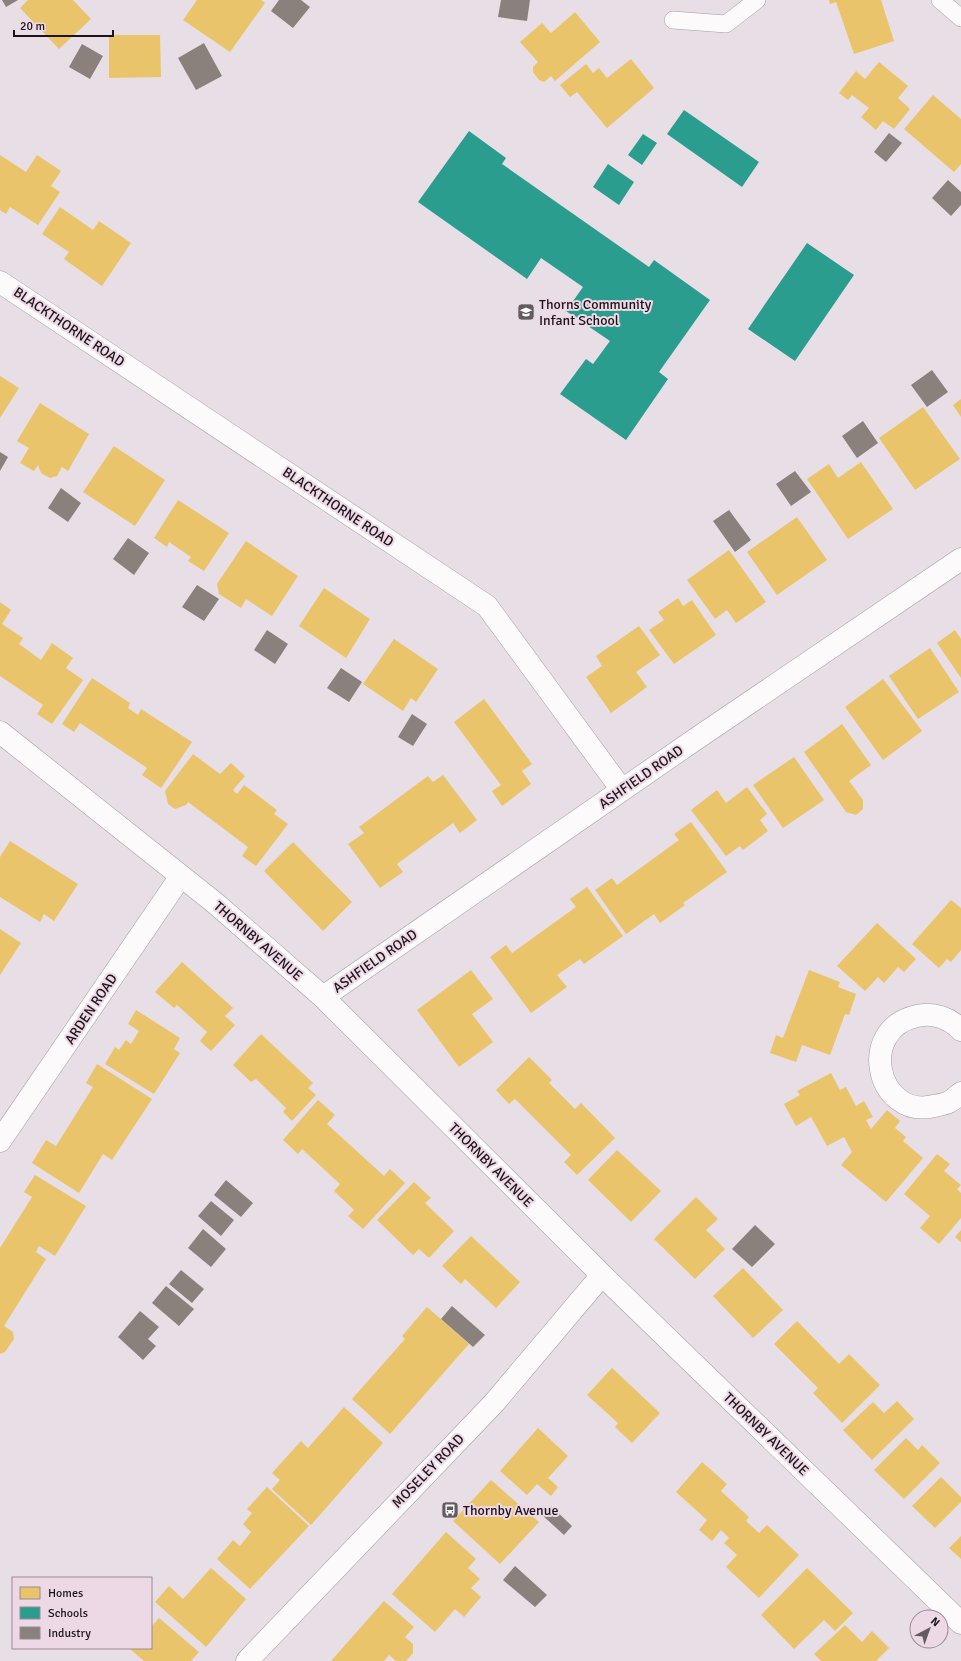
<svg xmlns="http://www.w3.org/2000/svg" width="961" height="1661" viewBox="0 0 961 1661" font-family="Signika,sans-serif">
<rect width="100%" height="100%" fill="#e8dee5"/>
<!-- homes -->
<path fill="#e9c46a" d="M 28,0 L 73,0 L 91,19 L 59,49 L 20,8 Z
M 197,0 L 261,0 L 265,3 L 230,52 L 183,20 Z
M 829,0 L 881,0 L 894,41 L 854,54 L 836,2 L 830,4 Z
M 575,12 L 600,42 L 555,81 L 551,76 L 544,82 L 539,80 L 533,72 L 533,67 L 538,62 L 520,42 L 542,23 L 551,33 Z
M 109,35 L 160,35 L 161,77 L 109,78 Z
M 631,59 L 654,88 L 607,128 L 577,92 L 570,97 L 560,85 L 586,64 L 593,73 L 599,68 L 607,78 Z
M 879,62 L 908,86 L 898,98 L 910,109 L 894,129 L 883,121 L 876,130 L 861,117 L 869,108 L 852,95 L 848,100 L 839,93 L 856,71 L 865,79 Z
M 933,95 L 961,119 L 961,164 L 954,172 L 904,129 Z
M 0,155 L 26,172 L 37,155 L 61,171 L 51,186 L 60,192 L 38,225 L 10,207 L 6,214 L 0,210 Z
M 60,207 L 93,230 L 99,221 L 131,243 L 102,286 L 64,259 L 69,252 L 42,234 Z
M 0,376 L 19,388 L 0,418 Z
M 961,399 L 961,417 L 953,405 Z
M 40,403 L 89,434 L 68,471 L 62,467 L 57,476 L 50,478 L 41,473 L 38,465 L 34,471 L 20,463 L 29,448 L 17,441 Z
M 923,407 L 960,459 L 915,490 L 879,438 Z
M 114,446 L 165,480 L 135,526 L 83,492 Z
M 861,462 L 893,509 L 848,539 L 807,479 L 829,464 L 838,478 Z
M 178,500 L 229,533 L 204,571 L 188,561 L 191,557 L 169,542 L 167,547 L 154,538 Z
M 797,517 L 827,560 L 777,595 L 747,552 Z
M 246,541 L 298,576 L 272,616 L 246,599 L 241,608 L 219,594 L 217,584 Z
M 729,550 L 766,602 L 736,623 L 727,610 L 715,619 L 687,580 Z
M 324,588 L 370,619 L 346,658 L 299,626 Z
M 678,598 L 683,606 L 692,600 L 716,635 L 674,664 L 649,630 L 664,620 L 658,612 Z
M 0,602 L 11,610 L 2,624 L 23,638 L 19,644 L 41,660 L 52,643 L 73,658 L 66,668 L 83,680 L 52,724 L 37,714 L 43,705 L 0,676 Z
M 639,626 L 660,655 L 636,672 L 647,687 L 611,713 L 586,677 L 602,666 L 596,656 Z
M 955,630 L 961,639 L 961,678 L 937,643 Z
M 394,639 L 438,669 L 416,702 L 411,698 L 403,711 L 363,684 Z
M 930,648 L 959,692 L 918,719 L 889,676 Z
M 92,678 L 130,703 L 128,708 L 138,715 L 141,709 L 192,742 L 161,788 L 142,775 L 147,768 L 80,723 L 74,732 L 62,724 Z
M 883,679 L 922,731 L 883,760 L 845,707 Z
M 484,699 L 532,764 L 522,771 L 531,784 L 502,806 L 492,791 L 501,785 L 454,722 Z
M 842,724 L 871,765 L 849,781 L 863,800 L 863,809 L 856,815 L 846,812 L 804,752 Z
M 193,754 L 220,774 L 231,763 L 245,776 L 233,790 L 237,794 L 244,785 L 277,810 L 274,814 L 288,824 L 256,866 L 242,856 L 248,847 L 188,802 L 186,805 L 175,809 L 168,804 L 165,791 Z
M 794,757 L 824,800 L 783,828 L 753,785 Z
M 443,775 L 477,820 L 460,833 L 453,823 L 397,864 L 403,872 L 380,888 L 348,844 L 364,833 L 359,827 L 428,776 L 433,782 Z
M 747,787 L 767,814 L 760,820 L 768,831 L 743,850 L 740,846 L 726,856 L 691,810 L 717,790 L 726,803 Z
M 691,822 L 727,872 L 683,903 L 685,905 L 660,923 L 654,914 L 626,934 L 595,890 L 612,878 L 617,885 L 679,840 L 674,834 Z
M 10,841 L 78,884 L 54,921 L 44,914 L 40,922 L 0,897 L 0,857 Z
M 293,842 L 352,902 L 323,931 L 264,871 Z
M 587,887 L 623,936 L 584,964 L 580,959 L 557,975 L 567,987 L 531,1013 L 490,957 L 506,945 L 512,953 L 576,907 L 570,899 Z
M 951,900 L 961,908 L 961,950 L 951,962 L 947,959 L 939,968 L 912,944 Z
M 877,923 L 916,959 L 904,972 L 898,967 L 884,983 L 878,977 L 865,991 L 837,966 Z
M 0,929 L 21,943 L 0,975 Z
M 182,962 L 233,1008 L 225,1016 L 235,1025 L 211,1051 L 200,1041 L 207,1032 L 177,1005 L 174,1008 L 155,992 Z
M 471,970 L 493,999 L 472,1014 L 493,1042 L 459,1067 L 417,1010 Z
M 809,970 L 840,982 L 838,987 L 856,994 L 849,1015 L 845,1014 L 830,1055 L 802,1045 L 796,1062 L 770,1053 L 776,1035 L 783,1038 Z
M 136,1010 L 180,1038 L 174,1049 L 180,1053 L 154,1094 L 105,1064 L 115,1047 L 119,1050 L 126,1040 L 131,1044 L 139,1031 L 128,1024 Z
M 261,1034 L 313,1083 L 308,1088 L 316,1095 L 292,1121 L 283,1112 L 286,1108 L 256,1079 L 251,1082 L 233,1065 Z
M 529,1057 L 552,1080 L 549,1083 L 575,1109 L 581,1103 L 615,1138 L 577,1175 L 564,1162 L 571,1155 L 515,1099 L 509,1104 L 496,1090 Z
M 97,1064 L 152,1099 L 112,1160 L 103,1154 L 79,1193 L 32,1163 L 46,1140 L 56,1146 L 93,1087 L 86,1083 Z
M 831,1073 L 840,1090 L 846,1087 L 856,1106 L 864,1101 L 873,1117 L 866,1120 L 871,1129 L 887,1110 L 900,1121 L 895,1128 L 906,1137 L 903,1141 L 923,1158 L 886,1202 L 841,1165 L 852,1152 L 844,1137 L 827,1146 L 811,1117 L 796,1126 L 784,1104 L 800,1095 L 797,1091 Z
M 318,1100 L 335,1115 L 327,1124 L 384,1176 L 390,1169 L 405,1183 L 363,1229 L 348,1216 L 354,1210 L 334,1191 L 340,1184 L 302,1149 L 298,1154 L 283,1140 Z
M 617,1150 L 661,1191 L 631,1222 L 588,1180 Z
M 937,1154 L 950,1164 L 944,1171 L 961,1185 L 957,1189 L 961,1193 L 961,1218 L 939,1244 L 920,1228 L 930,1216 L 904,1194 Z
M 35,1175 L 86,1206 L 55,1256 L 39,1246 L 36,1252 L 46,1259 L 4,1326 L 13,1332 L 14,1339 L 5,1352 L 0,1354 L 0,1248 L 32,1197 L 24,1192 Z
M 414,1182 L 431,1198 L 425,1203 L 454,1231 L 429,1258 L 419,1249 L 413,1255 L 377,1220 Z
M 696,1197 L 718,1219 L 706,1230 L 725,1249 L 695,1279 L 654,1239 Z
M 961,1230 L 961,1242 L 955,1237 Z
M 471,1236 L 520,1282 L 496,1308 L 465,1279 L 461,1284 L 442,1266 Z
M 743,1268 L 783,1310 L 753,1338 L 713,1296 Z
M 427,1307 L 469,1344 L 390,1434 L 352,1399 L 405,1339 L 402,1336 Z
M 797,1321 L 839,1364 L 849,1354 L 880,1385 L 842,1423 L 813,1393 L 818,1388 L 774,1344 Z
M 612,1368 L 660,1413 L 632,1443 L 615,1427 L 618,1423 L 587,1395 Z
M 897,1401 L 914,1419 L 872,1460 L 843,1430 L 873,1402 L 884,1413 Z
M 344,1407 L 383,1443 L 311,1525 L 272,1489 L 280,1480 L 272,1473 L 301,1441 L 308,1448 Z
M 538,1428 L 568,1456 L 548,1478 L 558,1487 L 551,1496 L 537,1484 L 527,1495 L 500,1471 Z
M 906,1438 L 918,1450 L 922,1445 L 940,1463 L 904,1499 L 874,1470 Z
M 702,1462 L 727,1484 L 721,1491 L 749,1517 L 746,1521 L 759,1533 L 767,1525 L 799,1555 L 759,1598 L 726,1567 L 737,1555 L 724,1543 L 729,1538 L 721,1530 L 712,1541 L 699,1530 L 707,1520 L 676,1492 Z
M 941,1477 L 961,1497 L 961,1502 L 935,1528 L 912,1506 Z
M 491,1480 L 539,1522 L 500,1564 L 453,1521 Z
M 267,1487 L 309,1526 L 250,1589 L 217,1559 L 233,1540 L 240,1546 L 251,1532 L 243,1524 L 252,1513 L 247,1509 Z
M 446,1532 L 476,1559 L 468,1568 L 480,1579 L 471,1588 L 481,1597 L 464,1617 L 455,1609 L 435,1632 L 392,1594 Z
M 961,1536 L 961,1559 L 949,1548 Z
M 211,1568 L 246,1599 L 206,1647 L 155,1602 L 169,1586 L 183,1599 Z
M 807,1568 L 853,1613 L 835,1631 L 824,1620 L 794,1649 L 761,1615 Z
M 384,1601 L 414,1627 L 405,1637 L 413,1644 L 413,1653 L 406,1661 L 396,1661 L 389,1655 L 384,1661 L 331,1661 Z
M 159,1618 L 199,1652 L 191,1661 L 144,1661 L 131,1650 L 133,1648 L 151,1648 L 151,1627 Z
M 845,1625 L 862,1642 L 872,1631 L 889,1648 L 876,1661 L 821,1661 L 814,1654 Z"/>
<!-- schools -->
<path fill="#2a9d8f" d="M 684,110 L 759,162 L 742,187 L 667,134 Z
M 469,131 L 506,158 L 502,164 L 649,267 L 654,260 L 710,300 L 659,372 L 668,379 L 626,440 L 560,394 L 586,359 L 593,364 L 610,341 L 566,311 L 583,287 L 541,258 L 527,279 L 418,202 Z
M 643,134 L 657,143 L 642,165 L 628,155 Z
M 608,164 L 634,182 L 619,205 L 593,187 Z
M 807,243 L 854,275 L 795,361 L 748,329 Z"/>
<!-- industry -->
<path fill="#8a817c" d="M 2,0 L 18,0 L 6,7 Z
M 279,0 L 301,0 L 310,7 L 293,28 L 271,11 Z
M 501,0 L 530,0 L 527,21 L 498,17 Z
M 204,43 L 222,76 L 196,90 L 178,58 Z
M 82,44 L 103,56 L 90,79 L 69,67 Z
M 889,133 L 902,143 L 886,162 L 874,152 Z
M 948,180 L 961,192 L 961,205 L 951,216 L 932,198 Z
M 932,370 L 948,392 L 927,407 L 911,385 Z
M 863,421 L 878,443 L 857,458 L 842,436 Z
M 0,452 L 8,457 L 0,471 Z
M 795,471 L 811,492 L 791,506 L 776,484 Z
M 61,488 L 81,503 L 68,522 L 48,508 Z
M 729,510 L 751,540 L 735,552 L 713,521 Z
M 128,538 L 149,553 L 134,575 L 113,559 Z
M 197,585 L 219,599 L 204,621 L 182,607 Z
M 267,630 L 288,644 L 275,664 L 254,650 Z
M 341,668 L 362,682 L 349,702 L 327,688 Z
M 412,714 L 427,724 L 413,746 L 398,737 Z
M 226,1180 L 253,1203 L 241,1217 L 214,1195 Z
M 211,1201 L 234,1220 L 221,1236 L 198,1216 Z
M 755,1225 L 775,1244 L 752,1267 L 732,1249 Z
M 203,1229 L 226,1249 L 211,1267 L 188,1248 Z
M 181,1270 L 204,1289 L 192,1303 L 169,1284 Z
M 166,1286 L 194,1309 L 179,1326 L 152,1303 Z
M 452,1306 L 485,1335 L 473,1347 L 441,1319 Z
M 140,1311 L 159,1327 L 148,1339 L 156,1346 L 143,1360 L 118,1337 Z
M 551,1506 L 572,1526 L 564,1535 L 542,1515 Z
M 515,1566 L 547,1595 L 535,1607 L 503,1580 Z"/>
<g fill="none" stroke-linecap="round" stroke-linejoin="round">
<!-- service casing -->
<g stroke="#a39ca1" stroke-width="18">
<path id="service" d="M 940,0 L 961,18
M 673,20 L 726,24 L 757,0"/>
</g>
<!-- minor casing -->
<g stroke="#a39ca1" stroke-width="23">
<path id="minor" d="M 0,282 L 487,606 L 622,790
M 0,732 L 215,903 L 323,997 L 602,1275 L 961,1623
M 323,997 L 690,743 L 961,559
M 961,1030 C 950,1018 933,1012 917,1016 C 856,1029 877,1120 934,1106 C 939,1105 945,1104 949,1102 C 953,1100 957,1096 961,1093
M 0,1141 L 181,876
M 247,1661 L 494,1403 L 602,1275"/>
</g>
<!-- service -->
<use href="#service" stroke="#fcfafb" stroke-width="17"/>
<!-- minor -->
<use href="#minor" stroke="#fcfafb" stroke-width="22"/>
</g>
<!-- icons -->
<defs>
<g id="school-square" transform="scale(0.9)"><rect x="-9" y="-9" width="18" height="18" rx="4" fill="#635b60" stroke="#edd9e6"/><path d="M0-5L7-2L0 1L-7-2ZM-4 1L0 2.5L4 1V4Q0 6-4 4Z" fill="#fff"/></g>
<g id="bus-square" transform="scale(0.9)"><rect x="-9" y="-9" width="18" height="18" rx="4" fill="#635b60" stroke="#edd9e6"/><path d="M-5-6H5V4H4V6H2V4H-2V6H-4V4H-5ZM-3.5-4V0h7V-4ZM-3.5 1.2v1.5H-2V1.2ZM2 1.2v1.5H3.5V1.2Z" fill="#fff"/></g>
</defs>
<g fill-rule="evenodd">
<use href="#school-square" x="526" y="312"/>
<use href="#bus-square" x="450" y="1510"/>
</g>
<g text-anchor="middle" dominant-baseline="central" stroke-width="4" stroke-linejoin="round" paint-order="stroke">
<!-- poi labels -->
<g font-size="14" fill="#1b1419" stroke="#edd9e6" text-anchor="start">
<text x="539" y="304">Thorns Community<tspan x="539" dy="16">Infant School</tspan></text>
<text x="463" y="1510">Thornby Avenue</text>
</g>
<!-- street labels -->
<g font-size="14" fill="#1b1419" stroke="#edd9e6">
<text transform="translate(69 327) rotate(34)">BLACKTHORNE ROAD</text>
<text transform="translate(338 507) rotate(34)">BLACKTHORNE ROAD</text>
<text transform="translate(641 777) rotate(-35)">ASHFIELD ROAD</text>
<text transform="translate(258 941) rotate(41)">THORNBY AVENUE</text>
<text transform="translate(375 961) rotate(-35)">ASHFIELD ROAD</text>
<text transform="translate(91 1009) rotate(-56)">ARDEN ROAD</text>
<text transform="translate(491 1165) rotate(45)">THORNBY AVENUE</text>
<text transform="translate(766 1434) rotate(44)">THORNBY AVENUE</text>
<text transform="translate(428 1471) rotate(-46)">MOSELEY ROAD</text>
</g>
</g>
<!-- legend -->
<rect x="12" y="1577" width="140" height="72" fill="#edd9e6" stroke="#998a94"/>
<rect x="20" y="1587" width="20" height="12" fill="#e9c46a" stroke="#998a94"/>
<text x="48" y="1597" font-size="12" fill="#1b1419">Homes</text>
<rect x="20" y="1607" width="20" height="12" fill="#2a9d8f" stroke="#998a94"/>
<text x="48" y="1617" font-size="12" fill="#1b1419">Schools</text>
<rect x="20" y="1627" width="20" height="12" fill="#8a817c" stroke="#998a94"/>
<text x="48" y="1637" font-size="12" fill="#1b1419">Industry</text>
<!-- north arrow -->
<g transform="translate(929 1629) rotate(41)"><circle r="19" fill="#edd9e6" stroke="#998a94"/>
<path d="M0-3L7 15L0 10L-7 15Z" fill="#635b60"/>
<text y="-6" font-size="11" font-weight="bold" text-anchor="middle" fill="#1b1419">N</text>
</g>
<!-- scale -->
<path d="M14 30v6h99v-6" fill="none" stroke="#1b1419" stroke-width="2"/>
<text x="20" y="30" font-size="12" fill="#1b1419" stroke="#edd9e6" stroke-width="3" paint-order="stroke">20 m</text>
</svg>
